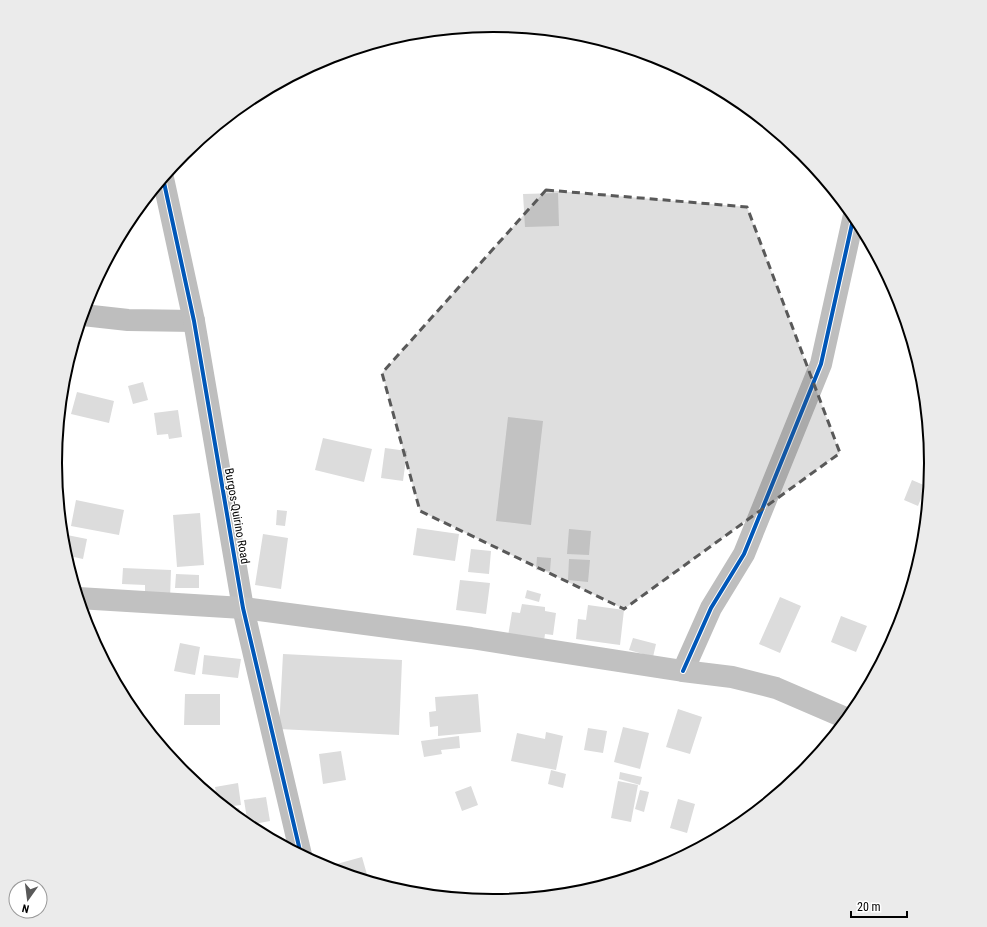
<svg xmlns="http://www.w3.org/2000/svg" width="987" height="927" viewBox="0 0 987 927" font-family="'Roboto Condensed',sans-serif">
<rect width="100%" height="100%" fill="#fff"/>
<!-- building -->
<path fill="#dcdcdc" d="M 558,193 L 559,226 L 525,227 L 523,194 Z
M 143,382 L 148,400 L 133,404 L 128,386 Z
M 77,392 L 114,401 L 109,423 L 71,414 Z
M 178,410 L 182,437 L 169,439 L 168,434 L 157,435 L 154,413 Z
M 508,417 L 543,421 L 531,525 L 496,521 Z
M 323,438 L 372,449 L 364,482 L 315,470 Z
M 385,448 L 407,451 L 403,481 L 381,478 Z
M 912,480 L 926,486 L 918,506 L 904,500 Z
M 76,500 L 124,510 L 119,535 L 71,526 Z
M 277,510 L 287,511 L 285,526 L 276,525 Z
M 200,513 L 204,565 L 177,567 L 173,515 Z
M 417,528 L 459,534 L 455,561 L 413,555 Z
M 569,529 L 591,531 L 589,555 L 567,554 Z
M 62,534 L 87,539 L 83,559 L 65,555 Z
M 263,534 L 288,538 L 281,589 L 255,585 Z
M 471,549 L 491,551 L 489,574 L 468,572 Z
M 537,557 L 551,558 L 550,571 L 536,570 Z
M 569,559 L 590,560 L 588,582 L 568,580 Z
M 123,568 L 171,570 L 170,599 L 145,598 L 145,585 L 122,584 Z
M 176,574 L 199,575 L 199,588 L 175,588 Z
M 460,580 L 490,583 L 486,614 L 456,610 Z
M 527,590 L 541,594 L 539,602 L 525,598 Z
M 780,597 L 801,606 L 780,653 L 759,644 Z
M 522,604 L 545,607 L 545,611 L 556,613 L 553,635 L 545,634 L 544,641 L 508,636 L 512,612 L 520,613 Z
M 588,605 L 624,610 L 620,645 L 576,639 L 578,619 L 586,620 Z
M 841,616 L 867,626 L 856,652 L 831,642 Z
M 633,638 L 656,644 L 653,657 L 629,650 Z
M 180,643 L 200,647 L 195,675 L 174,671 Z
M 283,654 L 402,660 L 399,735 L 279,729 Z
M 204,655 L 241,659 L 238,678 L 202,674 Z
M 185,694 L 220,694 L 220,725 L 184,725 Z
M 478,694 L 481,732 L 438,736 L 438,726 L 430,727 L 429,712 L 436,711 L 435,697 Z
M 678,709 L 702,717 L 690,754 L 666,747 Z
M 623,727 L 649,733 L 640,769 L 614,762 Z
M 588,728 L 607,731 L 603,753 L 584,750 Z
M 546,732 L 563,736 L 556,770 L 511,761 L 517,733 L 545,739 Z
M 459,736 L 460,748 L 441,750 L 442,754 L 424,757 L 421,741 Z
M 341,751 L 346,780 L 323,784 L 319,754 Z
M 551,770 L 566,774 L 563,788 L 548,784 Z
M 620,772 L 642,777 L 640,785 L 619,779 Z
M 618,781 L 638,785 L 631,822 L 611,818 Z
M 238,783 L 241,805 L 225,807 L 218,802 L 215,787 Z
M 471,786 L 478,805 L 462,811 L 455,792 Z
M 640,790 L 649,792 L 644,812 L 635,809 Z
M 266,797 L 270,821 L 248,825 L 244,800 Z
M 678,799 L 695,804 L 687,833 L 670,828 Z
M 239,808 L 243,822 L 228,810 Z
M 362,857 L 368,878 L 361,879 L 335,871 L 333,865 Z"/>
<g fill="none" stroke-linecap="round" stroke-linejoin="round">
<!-- minor -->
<path stroke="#bebebe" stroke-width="22" d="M 83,315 L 128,320 L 194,321
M 243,608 L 301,855
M 683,671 L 711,608 L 744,554 L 821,364 L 854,215"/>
<!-- tertiary -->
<path stroke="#bebebe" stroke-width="22" d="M 163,178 L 194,321 L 243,608"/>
<!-- secondary -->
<path stroke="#c1c1c1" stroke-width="22" d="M 78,598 L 243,608 L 471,638 L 683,671 L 732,677 L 776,688 L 848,719"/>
<!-- cycleway casing -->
<g stroke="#fff" stroke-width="6">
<path id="cycleway" d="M 163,178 L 194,321 L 243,608 L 301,855
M 683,671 L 711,608 L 744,554 L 821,364 L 854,215"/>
</g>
<!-- cycleway -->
<use href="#cycleway" stroke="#0057b8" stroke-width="4"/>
</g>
<!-- marked area -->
<path fill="#595959" fill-opacity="0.2" stroke="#595959" stroke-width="3" stroke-dasharray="8 5" stroke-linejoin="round" d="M 546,190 L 747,207 L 840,453 L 624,609 L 420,511 L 382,373 Z"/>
<g text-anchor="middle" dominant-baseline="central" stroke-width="3" stroke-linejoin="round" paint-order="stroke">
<!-- street labels -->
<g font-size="12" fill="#000" stroke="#fff">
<text transform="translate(237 516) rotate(80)">Burgos-Quirino Road</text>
</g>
</g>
<!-- crop -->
<path d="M0 0H987V927H0ZM62 463a431 431 0 1 1 862 0a431 431 0 1 1-862 0Z" fill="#ebebeb" fill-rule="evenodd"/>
<path fill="none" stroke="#000" stroke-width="2" d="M62 463a431 431 0 1 1 862 0a431 431 0 1 1-862 0Z"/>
<!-- north arrow -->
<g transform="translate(28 899) rotate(194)"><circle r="19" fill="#ffffff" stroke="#999999"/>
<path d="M0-3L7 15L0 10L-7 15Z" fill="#595959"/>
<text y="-6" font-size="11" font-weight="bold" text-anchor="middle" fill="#000000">N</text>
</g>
<!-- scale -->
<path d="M851 911v6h56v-6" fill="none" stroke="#000000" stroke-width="2"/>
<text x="857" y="911" font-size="12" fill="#000000" stroke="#ffffff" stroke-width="3" paint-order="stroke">20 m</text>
</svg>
